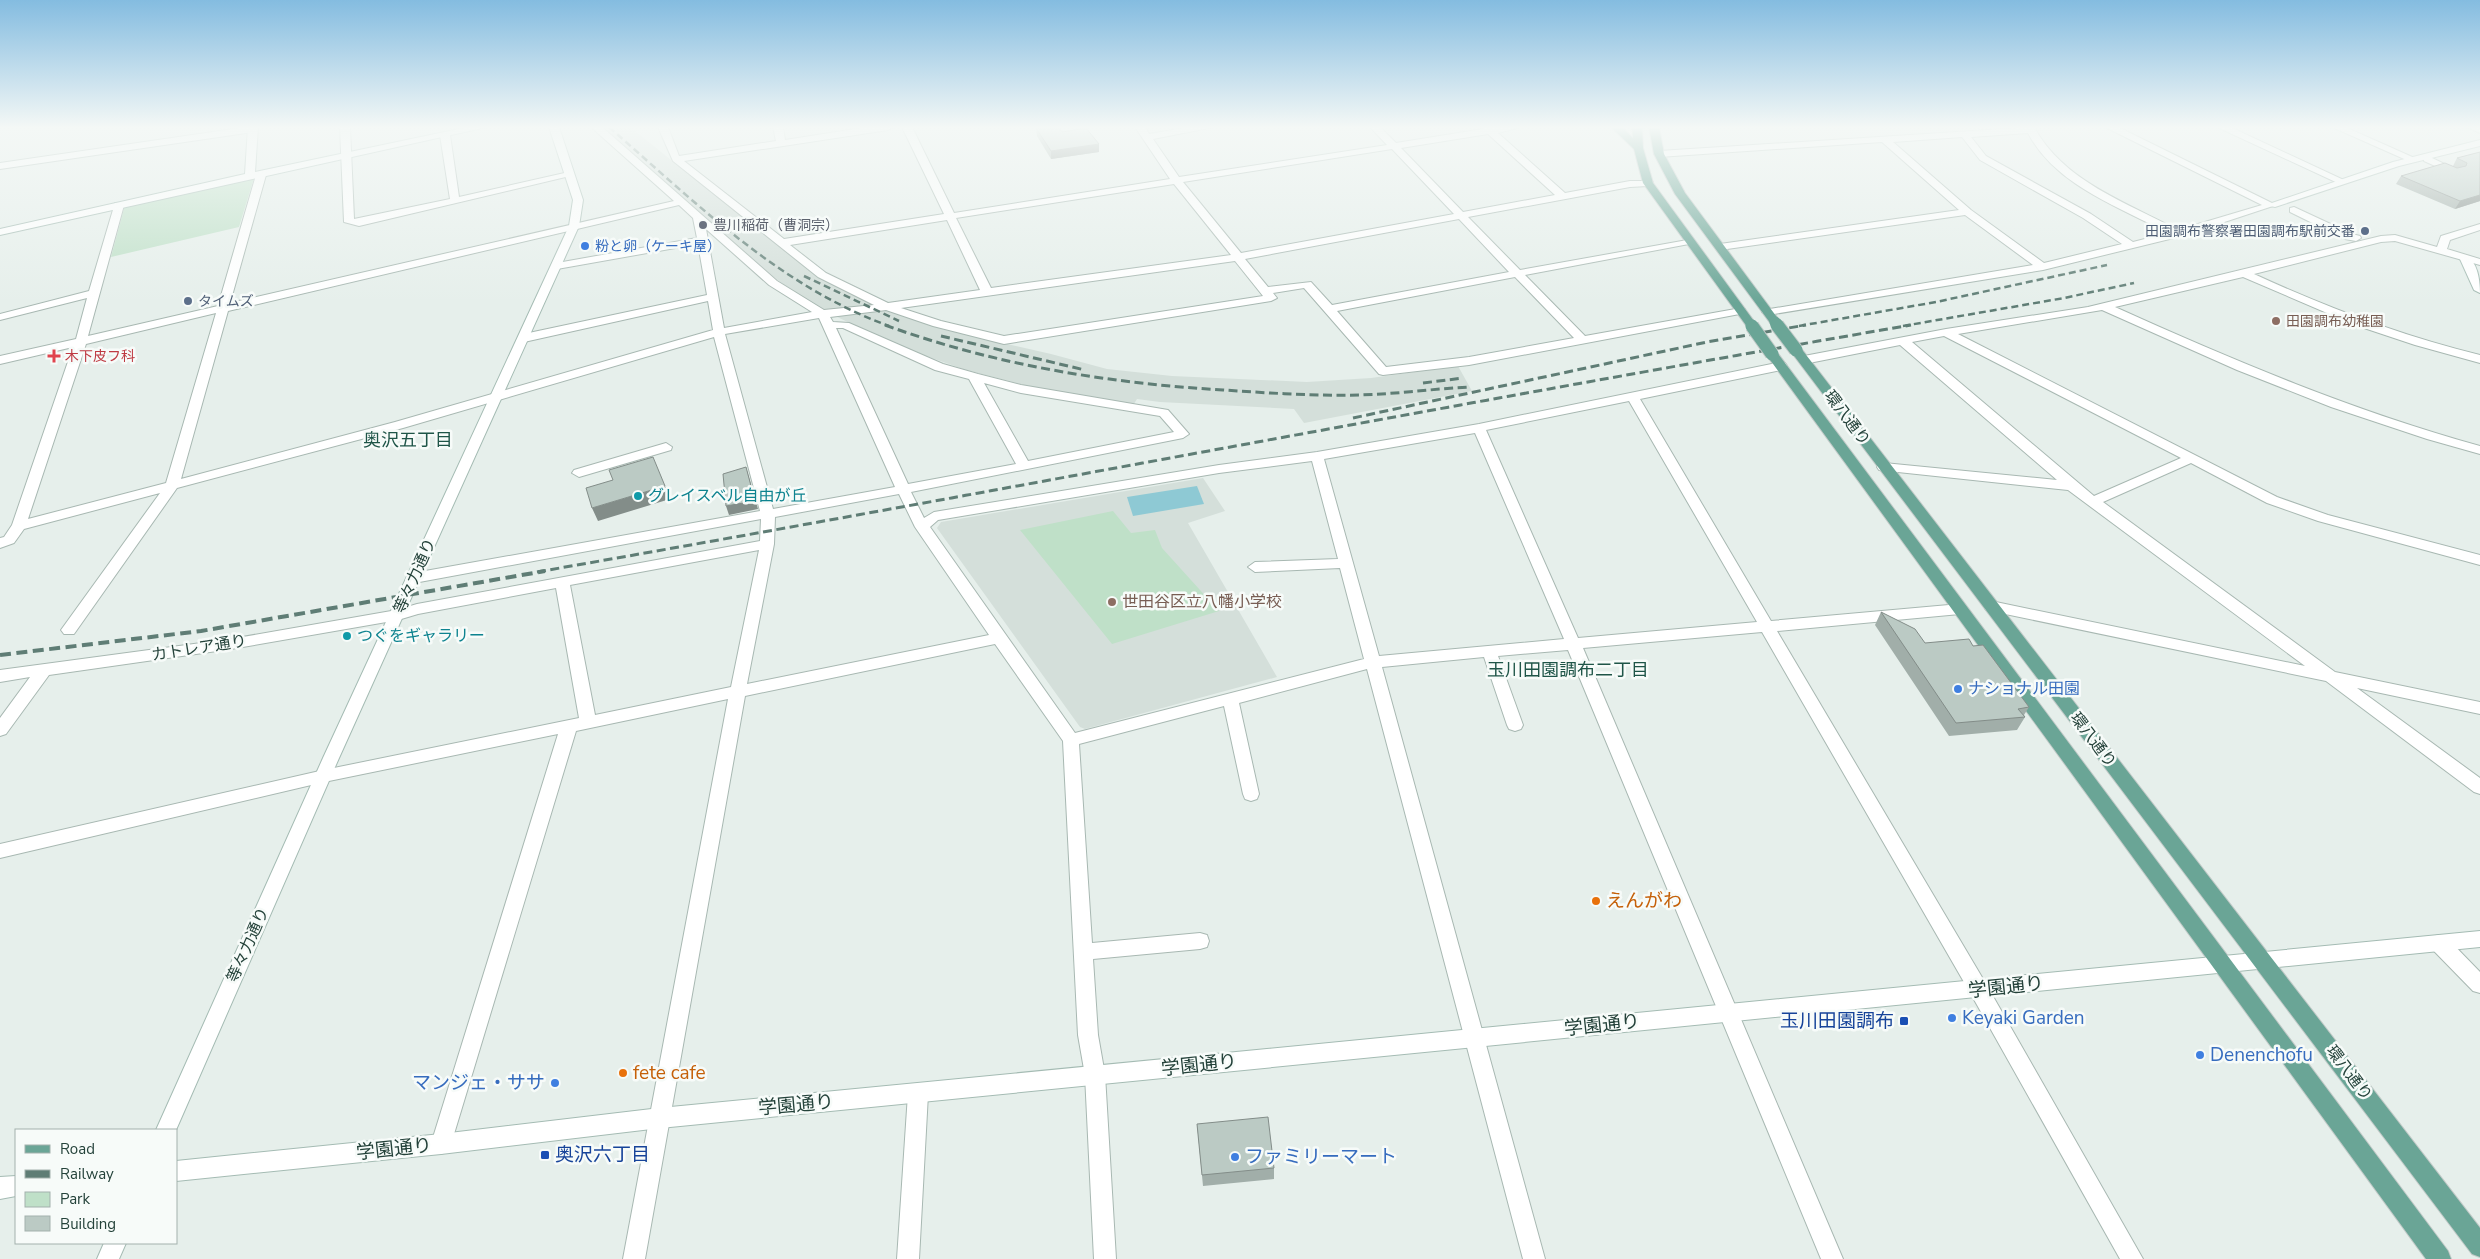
<svg xmlns="http://www.w3.org/2000/svg" width="2480" height="1259" viewBox="0 0 2480 1259" font-family="'Nunito Sans','Noto Sans JP',sans-serif">
<rect width="100%" height="100%" fill="#e6efeb"/>
<!-- built -->
<path fill="#d4dfda" d="M 600,127 L 630,127 L 815,275 L 850,294 L 942,329 L 1051,354 L 1107,369 L 1172,376 L 1307,382 L 1371,378 L 1458,366 L 1472,391 L 1304,423 L 1294,409 L 1160,402 L 1137,399 L 1132,407 L 1024,385 L 963,369 L 909,350 L 868,332 L 823,310 L 788,288 L 757,264 Z
M 1203,478 L 1225,511 L 1188,523 L 1277,677 L 1085,729 L 1080,727 L 937,528 L 941,522 Z"/>
<!-- green -->
<path fill="#bfe0c8" d="M 254,178 L 239,227 L 111,257 L 125,205 Z
M 1113,511 L 1131,533 L 1155,530 L 1162,548 L 1219,611 L 1112,644 L 1020,530 Z"/>
<!-- water -->
<path fill="#8ec9d4" d="M 1197,486 L 1204,504 L 1133,516 L 1127,497 Z"/>
<g fill="none" stroke-linecap="round" stroke-linejoin="round">
<!-- street casing -->
<g stroke="#a8b8b2" stroke-width="2">
<path id="street" d="M 247,127 L 258,129 L 253,132 L 0,169 L 0,163 Z
M 340,127 L 350,127 L 354,219 L 450,199 L 440,135 L 445,132 L 450,135 L 459,197 L 569,172 L 574,175 L 359,226 L 344,222 Z
M 591,127 L 602,127 L 777,281 L 824,310 L 874,305 L 818,277 L 673,161 L 658,127 L 668,127 L 679,156 L 776,141 L 773,127 L 783,127 L 785,140 L 868,127 L 893,127 L 888,130 L 684,161 L 784,239 L 944,214 L 902,127 L 912,127 L 954,213 L 1170,179 L 1135,127 L 1145,127 L 1149,134 L 1190,127 L 1214,127 L 1153,139 L 1179,177 L 1387,145 L 1370,127 L 1380,127 L 1396,143 L 1483,129 L 1481,127 L 1521,127 L 1498,133 L 1565,193 L 1630,181 L 1652,181 L 1653,183 L 1648,186 L 1630,187 L 1468,217 L 1520,270 L 1693,239 L 1693,243 L 1689,244 L 1525,275 L 1585,336 L 1741,308 L 1745,309 L 1745,313 L 1469,365 L 1383,375 L 1379,374 L 1304,288 L 1273,293 L 1277,298 L 1271,301 L 1004,344 L 933,326 L 886,310 L 830,317 L 833,322 L 849,323 L 943,364 L 978,374 L 1021,385 L 1168,410 L 1189,434 L 1183,438 L 911,492 L 924,518 L 934,512 L 1219,465 L 1317,452 L 1479,424 L 1781,362 L 1785,363 L 1787,366 L 1781,370 L 1640,399 L 1771,621 L 1960,604 L 1967,609 L 1960,614 L 1777,631 L 1986,984 L 2143,1259 L 2120,1259 L 1972,996 L 1762,632 L 1583,648 L 1843,1259 L 1821,1259 L 1568,650 L 1498,656 L 1523,725 L 1521,729 L 1515,731 L 1509,729 L 1507,725 L 1484,657 L 1382,667 L 1545,1259 L 1523,1259 L 1367,669 L 1239,703 L 1259,794 L 1257,799 L 1251,801 L 1245,799 L 1243,794 L 1224,706 L 1079,744 L 1092,943 L 1200,933 L 1207,935 L 1209,941 L 1207,947 L 1200,949 L 1093,959 L 1098,1035 L 1105,1075 L 1116,1259 L 1094,1259 L 1085,1075 L 1078,1035 L 1063,741 L 995,644 L 745,696 L 645,1259 L 623,1259 L 728,699 L 576,731 L 451,1144 L 448,1151 L 441,1154 L 434,1151 L 431,1144 L 558,734 L 324,782 L 0,858 L 0,844 L 324,770 L 579,718 L 556,588 L 418,614 L 398,620 L 231,649 L 49,675 L 6,734 L 0,736 L 0,718 L 30,677 L 0,682 L 0,670 L 231,639 L 397,610 L 417,604 L 760,541 L 761,519 L 414,583 L 407,578 L 414,573 L 760,511 L 714,337 L 403,428 L 177,488 L 74,634 L 64,634 L 61,630 L 160,493 L 24,529 L 14,543 L 0,548 L 0,538 L 4,537 L 12,525 L 73,347 L 0,364 L 0,356 L 76,339 L 87,298 L 0,320 L 0,314 L 89,291 L 115,203 L 124,205 L 88,336 L 218,306 L 256,175 L 261,172 L 266,175 L 230,303 L 674,201 ZM 1488,134 L 1555,195 L 1463,212 L 1401,148 ZM 1392,149 L 1454,214 L 1241,253 L 1183,182 ZM 1174,184 L 1231,255 L 991,288 L 956,218 ZM 679,205 L 693,218 L 697,238 L 557,263 L 552,266 L 557,269 L 698,244 L 707,295 L 524,334 L 518,338 L 524,342 L 708,301 L 713,330 L 395,422 L 181,479 L 228,311 ZM 1459,219 L 1509,272 L 1332,305 L 1311,282 L 1268,287 L 1245,259 ZM 947,220 L 980,290 L 888,303 L 826,273 L 790,245 ZM 706,229 L 769,285 L 812,312 L 724,328 ZM 1235,261 L 1263,296 L 1004,336 L 941,321 L 901,308 ZM 1515,277 L 1574,338 L 1469,357 L 1386,367 L 1337,311 ZM 216,313 L 166,483 L 28,519 L 86,344 ZM 819,318 L 895,487 L 773,509 L 725,334 ZM 836,328 L 843,328 L 935,370 L 969,379 L 1016,464 L 908,484 ZM 984,383 L 1021,393 L 1160,416 L 1174,432 L 1028,461 ZM 1629,401 L 1757,622 L 1578,638 L 1486,430 ZM 1475,433 L 1564,639 L 1379,656 L 1324,459 ZM 1312,461 L 1338,559 L 1255,562 L 1248,567 L 1255,572 L 1340,568 L 1364,659 L 1075,733 L 930,527 L 938,520 L 1219,473 ZM 899,494 L 915,527 L 989,635 L 747,684 L 774,544 L 775,517 ZM 759,550 L 731,687 L 595,715 L 570,585 Z
M 2034,127 C 2063,181 2127,203 2178,230 L 2262,205 L 2105,127 L 2118,127 L 2276,205 L 2182,236 L 2043,270 L 1768,315 L 1762,312 L 1764,310 L 2033,265 L 1965,215 L 1720,250 L 1715,247 L 1720,244 L 1959,210 L 1882,142 L 1659,157 L 1654,154 L 1659,151 ZM 2028,133 C 2055,185 2119,207 2168,233 L 2133,242 L 2091,214 L 1986,156 L 1971,137 ZM 1962,137 L 1980,160 L 2083,218 L 2122,244 L 2044,263 L 1971,210 L 1893,142 Z
M 2217,127 L 2230,127 L 2348,182 L 2340,184 Z
M 2332,127 L 2345,127 L 2419,160 L 2411,162 Z
M 2467,127 L 2480,127 L 2480,133 Z
M 2424,157 L 2430,157 L 2461,172 L 2453,174 L 2424,161 Z
M 2294,207 L 2352,234 L 2360,236 L 2361,238 L 2356,241 L 2345,239 L 2290,212 L 2290,208 Z
M 2480,224 L 2480,230 L 2450,240 L 2447,249 L 2480,259 L 2480,265 L 2395,241 L 2381,242 L 2254,274 C 2328,308 2402,336 2480,355 L 2480,363 L 2415,345 L 2355,325 L 2243,277 L 2115,307 C 2234,361 2354,411 2480,446 L 2480,454 L 2427,439 L 2331,407 L 2237,370 L 2102,310 L 1958,334 L 2277,497 L 2328,515 L 2480,555 L 2480,565 L 2318,521 L 2267,503 L 2191,463 L 2103,502 L 2335,672 L 2480,702 L 2480,714 L 2357,688 L 2480,778 L 2480,794 L 2474,792 L 2326,681 L 1986,610 L 1984,606 L 1986,602 L 1991,601 L 2305,666 L 2068,490 L 1879,470 L 1877,467 L 1879,464 L 1884,463 L 2057,480 L 1900,345 L 1804,364 L 1798,360 L 1804,356 L 1946,329 L 2088,307 L 2381,236 L 2395,235 L 2437,247 L 2441,236 ZM 1944,336 L 2181,458 L 2094,496 L 1912,342 Z
M 666,443 L 672,447 L 671,450 L 579,477 L 572,473 L 574,470 Z
M 2439,935 L 2446,937 L 2480,972 L 2480,993 L 2473,991 L 2432,949 L 2430,943 L 2432,937 Z
M 918,1084 L 925,1087 L 928,1094 L 919,1259 L 897,1259 L 908,1094 L 911,1087 Z"/>
</g>
<!-- secondary casing -->
<g stroke="#a4bbb3" stroke-width="2">
<path id="secondary" d="M 248,127 L 258,127 L 255,172 L 468,127 L 487,127 L 0,235 L 0,229 L 245,174 Z
M 549,127 L 559,127 L 583,200 L 579,226 L 339,758 L 176,1130 L 156,1130 L 323,758 L 569,226 L 573,200 Z
M 2480,140 L 2480,146 L 2399,166 L 2275,207 L 2266,205 L 2393,162 Z
M 2465,256 C 2478,260 2480,282 2480,293 L 2474,290 L 2460,259 Z
M 2480,931 L 2480,947 L 660,1128 L 441,1154 L 176,1181 L 176,1161 L 441,1134 L 660,1108 Z
M 16,1176 L 16,1196 L 0,1199 L 0,1177 Z
M 104,1243 L 126,1243 L 119,1259 L 97,1259 Z"/>
</g>
<!-- primary casing -->
<g stroke="#c2cac8" stroke-width="2">
<path id="primary" d="M 1611,127 L 1622,127 L 1633,138 L 1632,127 L 1642,127 L 1643,148 L 1653,183 L 1756,324 L 1756,328 L 1748,328 L 1643,183 L 1634,149 Z
M 1649,127 L 1659,127 L 1664,154 L 1685,193 L 1779,320 L 1779,324 L 1771,324 L 1675,194 L 1654,154 Z
M 1796,346 L 1800,347 L 2480,1228 L 2480,1257 L 2472,1254 L 1792,353 L 1790,350 Z
M 1772,350 L 1776,351 L 2448,1251 L 2451,1259 L 2426,1259 L 1768,357 L 1766,354 L 1768,351 Z"/>
</g>
<!-- street -->
<use href="#street" fill="#fff" fill-rule="evenodd"/>
<!-- secondary -->
<use href="#secondary" fill="#fff" fill-rule="evenodd"/>
<!-- primary -->
<use href="#primary" fill="#6aa596" fill-rule="evenodd"/>
<!-- rail-far2 -->
<path stroke="#5f7d75" stroke-width="2.5" stroke-dasharray="7 4" stroke-linecap="butt" d="M 609,127 C 695,202 779,286 889,326
M 804,276 L 899,321
M 1799,326 L 1936,302 L 2107,265
M 1903,326 L 2064,298 L 2134,283"/>
<!-- rail-far1 -->
<path stroke="#5f7d75" stroke-width="3" stroke-dasharray="9 4.5" stroke-linecap="butt" d="M 885,325 C 995,365 1107,383 1223,390 C 1268,393 1314,396 1359,395 C 1396,394 1432,389 1469,387
M 941,336 L 1085,370
M 1423,383 L 1463,378
M 1353,418 L 1707,342 L 1806,325
M 537,572 C 996,492 1452,404 1911,325"/>
<!-- rail -->
<path stroke="#5f7d75" stroke-width="4" stroke-dasharray="11 5.5" stroke-linecap="butt" d="M 0,655 L 201,631 L 545,571"/>
<!-- primary-bridge-far1 casing -->
<g stroke="#c2cac8" stroke-width="12" stroke-linecap="butt">
<path id="primary-bridge-far1" d="M 1775,322 L 1778,326"/>
</g>
<!-- primary-bridge casing -->
<g stroke="#c2cac8" stroke-width="15" stroke-linecap="butt">
<path id="primary-bridge" d="M 1777,325 L 1796,350
M 1752,326 L 1772,354"/>
</g>
<!-- primary-bridge-far1 -->
<use href="#primary-bridge-far1" stroke="#6aa596" stroke-width="11"/>
<!-- primary-bridge -->
<use href="#primary-bridge" stroke="#6aa596" stroke-width="13"/>
</g>
<!-- wall -->
<path fill="#a1aea9" d="M 1036,128 L 1062,132 L 1099,152 L 1051,159 L 1037,136 Z
M 2480,152 L 2480,201 L 2455,209 L 2396,184 L 2401,176 L 2453,166 L 2457,158 Z
M 1881,612 L 1925,643 L 1973,646 L 2029,707 L 2024,715 L 2025,717 L 2017,730 L 1949,736 L 1875,625 Z
M 1197,1124 L 1274,1168 L 1274,1179 L 1203,1186 Z"/>
<!-- shaded-wall -->
<path fill="#838d89" d="M 1099,144 L 1099,152 L 1051,159 L 1051,151 Z
M 2480,195 L 2480,201 L 2455,209 L 2460,201 Z
M 746,467 L 758,509 L 729,515 L 726,506 Z
M 665,486 L 670,499 L 598,521 L 592,508 Z"/>
<!-- building -->
<path fill="#bbcac4" stroke="#838d89" d="M 1044,127 L 1059,127 L 1062,132 L 1086,128 L 1099,144 L 1051,151 L 1036,128 Z
M 2480,152 L 2480,195 L 2460,201 L 2401,176 L 2445,163 L 2457,168 L 2466,166 L 2467,163 L 2457,158 Z
M 653,457 L 665,486 L 592,508 L 586,488 L 613,480 L 609,470 Z
M 746,467 L 755,501 L 726,506 L 723,474 Z
M 1881,612 L 1915,629 L 1925,643 L 1969,639 L 1973,646 L 1983,645 L 2029,707 L 2018,709 L 2025,717 L 1956,723 Z
M 1268,1117 L 1274,1168 L 1202,1175 L 1197,1124 Z"/>
<!-- sky -->
<linearGradient id="sky" x2="0" y2="1"><stop stop-color="#84bce0"/><stop offset="0.42" stop-color="#f4f8f6"/><stop offset="1" stop-color="#f4f8f6" stop-opacity="0"/></linearGradient>
<rect width="2480" height="303" fill="url(#sky)"/>
<!-- markers -->
<circle fill="#6b7280" stroke="#f7fbf9" stroke-width="2" cx="703" cy="225" r="5"/>
<g fill="#5c6f8a" stroke="#f7fbf9" stroke-width="2">
<circle cx="2365" cy="231" r="5"/>
<circle cx="188" cy="301" r="5"/>
</g>
<g fill="#3f7fe0" stroke="#f7fbf9" stroke-width="2">
<circle cx="585" cy="246" r="5"/>
<circle cx="1958" cy="689" r="5"/>
<circle cx="1952" cy="1018" r="5"/>
<circle cx="2200" cy="1055" r="5"/>
<circle cx="555" cy="1083" r="5"/>
<circle cx="1235" cy="1157" r="5"/>
</g>
<g fill="#8d6e63" stroke="#f7fbf9" stroke-width="2">
<circle cx="2276" cy="321" r="5"/>
<circle cx="1112" cy="602" r="5"/>
</g>
<path fill="#e0444e" stroke="#f7fbf9" stroke-width="2" d="M51.5 348.5h5v5h5v5h-5v5h-5v-5h-5v-5h5z"/>
<g fill="#0f9aa8" stroke="#f7fbf9" stroke-width="2">
<circle cx="638" cy="496" r="5"/>
<circle cx="347" cy="636" r="5"/>
</g>
<g fill="#e8710a" stroke="#f7fbf9" stroke-width="2">
<circle cx="1596" cy="901" r="5"/>
<circle cx="623" cy="1073" r="5"/>
</g>
<g fill="#1a4fb4" stroke="#f7fbf9" stroke-width="2">
<rect x="1899" y="1016" width="10" height="10" rx="2.5"/>
<rect x="540" y="1150" width="10" height="10" rx="2.5"/>
</g>
<g text-anchor="middle" dominant-baseline="central" stroke-width="5" stroke-linejoin="round" paint-order="stroke">
<!-- far-worship labels -->
<g font-size="14" fill="#5b616d" stroke="#f7fbf9" text-anchor="start">
<text x="713" y="225">豊川稲荷（曹洞宗）</text>
</g>
<!-- far-service labels -->
<g font-size="14" fill="#4e5e75" stroke="#f7fbf9" text-anchor="end">
<text x="2355" y="231">田園調布警察署田園調布駅前交番</text>
<text x="198" y="301" text-anchor="start">タイムズ</text>
</g>
<!-- far-shop labels -->
<g font-size="14" fill="#366cbe" stroke="#f7fbf9" text-anchor="start">
<text x="595" y="246">粉と卵（ケーキ屋）</text>
</g>
<!-- far-education labels -->
<g font-size="14" fill="#785e54" stroke="#f7fbf9" text-anchor="start">
<text x="2286" y="321">田園調布幼稚園</text>
</g>
<!-- far-health labels -->
<g font-size="14" fill="#be3a42" stroke="#f7fbf9" text-anchor="start">
<text x="65" y="356">木下皮フ科</text>
</g>
<!-- street labels -->
<g font-size="16" fill="#24423a" stroke="#f7fbf9">
<text transform="translate(1847 418) rotate(53)">環八通り</text>
<text transform="translate(415 576) rotate(-66)">等々力通り</text>
<text transform="translate(199 648) rotate(-9)">カトレア通り</text>
<text transform="translate(2093 740) rotate(53)">環八通り</text>
<text transform="translate(248 945) rotate(-66)">等々力通り</text>
<text transform="translate(2349 1073) rotate(53)">環八通り</text>
</g>
<!-- culture labels -->
<g font-size="16" fill="#0d838f" stroke="#f7fbf9" text-anchor="start">
<text x="648" y="496">グレイスベル自由が丘</text>
<text x="357" y="636">つぐをギャラリー</text>
</g>
<!-- education labels -->
<g font-size="16" fill="#785e54" stroke="#f7fbf9" text-anchor="start">
<text x="1122" y="602">世田谷区立八幡小学校</text>
</g>
<!-- shop labels -->
<g font-size="16" fill="#366cbe" stroke="#f7fbf9" text-anchor="start">
<text x="1968" y="689">ナショナル田園</text>
</g>
<!-- neighbourhood labels -->
<g font-size="18" fill="#1f5548" stroke="#f7fbf9">
<text x="408" y="440">奥沢五丁目</text>
<text x="1568" y="670">玉川田園調布二丁目</text>
</g>
<!-- near-food labels -->
<g font-size="19" fill="#c56008" stroke="#f7fbf9" text-anchor="start">
<text x="1606" y="901">えんがわ</text>
<text x="633" y="1073">fete cafe</text>
</g>
<!-- near-street labels -->
<g font-size="19" fill="#24423a" stroke="#f7fbf9">
<text transform="translate(2006 987) rotate(-6)">学園通り</text>
<text transform="translate(1602 1025) rotate(-6)">学園通り</text>
<text transform="translate(1199 1065) rotate(-6)">学園通り</text>
<text transform="translate(796 1105) rotate(-5)">学園通り</text>
<text transform="translate(394 1149) rotate(-6)">学園通り</text>
</g>
<!-- near-shop labels -->
<g font-size="19" fill="#366cbe" stroke="#f7fbf9" text-anchor="start">
<text x="1962" y="1018">Keyaki Garden</text>
<text x="2210" y="1055">Denenchofu</text>
<text x="545" y="1083" text-anchor="end">マンジェ・ササ</text>
<text x="1245" y="1157">ファミリーマート</text>
</g>
<!-- near-transit labels -->
<g font-size="19" fill="#164399" stroke="#f7fbf9" text-anchor="end">
<text x="1894" y="1021">玉川田園調布</text>
<text x="555" y="1155" text-anchor="start">奥沢六丁目</text>
</g>
</g>
<!-- legend -->
<rect x="15" y="1129" width="162" height="115" fill="#f7fbf9" stroke="#a3b1ad"/>
<rect x="25" y="1145" width="25" height="8" fill="#6aa596" stroke="#a3b1ad"/>
<text x="60" y="1154" font-size="15" fill="#24423a">Road</text>
<rect x="25" y="1170" width="25" height="8" fill="#5f7d75" stroke="#a3b1ad"/>
<text x="60" y="1179" font-size="15" fill="#24423a">Railway</text>
<rect x="25" y="1192" width="25" height="15" fill="#bfe0c8" stroke="#a3b1ad"/>
<text x="60" y="1204" font-size="15" fill="#24423a">Park</text>
<rect x="25" y="1216" width="25" height="15" fill="#bbcac4" stroke="#a3b1ad"/>
<text x="60" y="1229" font-size="15" fill="#24423a">Building</text>
</svg>
